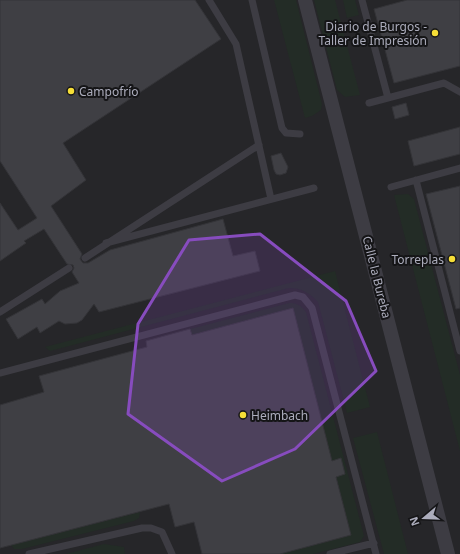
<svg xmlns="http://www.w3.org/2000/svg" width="460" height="554" viewBox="0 0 460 554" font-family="'Noto Sans',sans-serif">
<rect width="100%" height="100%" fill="#1a1a1c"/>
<!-- built -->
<path fill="#262629" d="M 0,0 L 460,0 L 460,554 L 0,554 Z"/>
<!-- green -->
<path fill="#232c26" d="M 274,0 L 296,0 L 322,104 L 321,110 L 312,116 L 305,118 Z
M 314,0 L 335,0 L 360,95 L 345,97 L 337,90 Z
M 343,0 L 355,0 L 359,15 L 347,18 Z
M 408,194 L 414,199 L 460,375 L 460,451 L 394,195 Z
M 335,271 L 370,407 L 347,413 L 318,302 C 309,293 302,288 289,288 L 50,351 L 45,347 Z
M 289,303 C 297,303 301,305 306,312 L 364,536 L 360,542 L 356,543 L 313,554 L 280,554 L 351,535 L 293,309 L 192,335 L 190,329 Z
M 377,432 L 408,554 L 384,554 L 353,438 Z
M 140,512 L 139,518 L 134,521 L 22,549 L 14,549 L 11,545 Z
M 104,544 L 124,547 L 125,554 L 66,554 Z"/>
<!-- building -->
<path fill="#3f3f44" stroke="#343438" d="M 0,0 L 195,0 L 221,39 L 63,143 L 86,180 L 51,206 L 82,254 L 80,259 L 83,263 L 88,263 L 110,250 L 223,219 L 233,256 L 255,251 L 260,271 L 99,312 L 94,304 L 82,320 L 77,323 L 65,324 L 59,321 L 40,333 L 37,327 L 18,339 L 6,319 L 42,299 L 45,304 L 60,291 L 79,283 L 72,272 L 74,268 L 73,265 L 67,264 L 44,229 L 24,241 L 26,243 L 0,261 L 0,203 L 18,230 L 37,218 L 0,161 Z
M 407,0 L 460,0 L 460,66 L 394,83 L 374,9 Z
M 406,103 L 409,115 L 395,119 L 392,107 Z
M 460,127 L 460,154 L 414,166 L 408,141 Z
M 281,153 L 288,167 L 286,173 L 280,175 L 276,174 L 274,170 L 271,156 Z
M 460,186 L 460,308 L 456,309 L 426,194 Z
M 293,308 L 332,461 L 341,458 L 345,474 L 336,477 L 351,535 L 280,554 L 202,554 L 194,522 L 175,527 L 169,504 L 0,548 L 0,405 L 44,392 L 39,376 L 147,347 L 146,341 L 190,329 L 192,335 Z"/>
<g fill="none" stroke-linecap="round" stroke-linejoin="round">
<!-- service -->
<path stroke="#3d3c43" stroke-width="7" d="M 209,0 L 236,44 L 271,199
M 252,0 L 282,128 L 286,133 L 300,134
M 362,0 L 388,98
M 369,103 L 444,83 L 460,92
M 416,180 L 460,351
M 391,187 L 460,168
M 106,243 L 314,188
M 85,258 L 259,145
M 0,312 L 69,268
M 0,373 L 295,295 L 303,297 L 312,308 L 376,554
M 29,554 L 142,528 L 151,528 L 162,532 L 172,554
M 330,554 L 374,543"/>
<!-- minor -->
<path stroke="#3d3c43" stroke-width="14" d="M 305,0 L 448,554"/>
</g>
<!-- marked area -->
<path fill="#874cbe" fill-opacity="0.2" stroke="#874cbe" stroke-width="3" stroke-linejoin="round" d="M 260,234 L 346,301 L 376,371 L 295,449 L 222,481 L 128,414 L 138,324 L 189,240 Z"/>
<!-- markers -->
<g fill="#f6de37" stroke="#151517" stroke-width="1.5">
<circle cx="435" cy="33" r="4"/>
<circle cx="71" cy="91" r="4"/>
<circle cx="452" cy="259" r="4"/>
<circle cx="243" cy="415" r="4"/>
</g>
<g text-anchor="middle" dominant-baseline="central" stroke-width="4" stroke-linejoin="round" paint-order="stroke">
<!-- poi labels -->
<g font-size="12" fill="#acadbc" stroke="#151517" text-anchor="end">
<text x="427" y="26">Diario de Burgos -<tspan x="427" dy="14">Taller de Impresión</tspan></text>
<text x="79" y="91" text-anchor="start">Campofrío</text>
<text x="444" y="259">Torreplas</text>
<text x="251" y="415" text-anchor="start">Heimbach</text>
</g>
<!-- street labels -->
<g font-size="12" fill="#acadbc" stroke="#151517">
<text transform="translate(377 277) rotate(76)">Calle la Bureba</text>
</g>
</g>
<!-- north arrow -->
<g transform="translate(424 518) rotate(251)" stroke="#151517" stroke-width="3" paint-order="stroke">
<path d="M0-3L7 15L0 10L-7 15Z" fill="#acadbc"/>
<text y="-6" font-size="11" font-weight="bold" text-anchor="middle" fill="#acadbc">N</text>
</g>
</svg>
